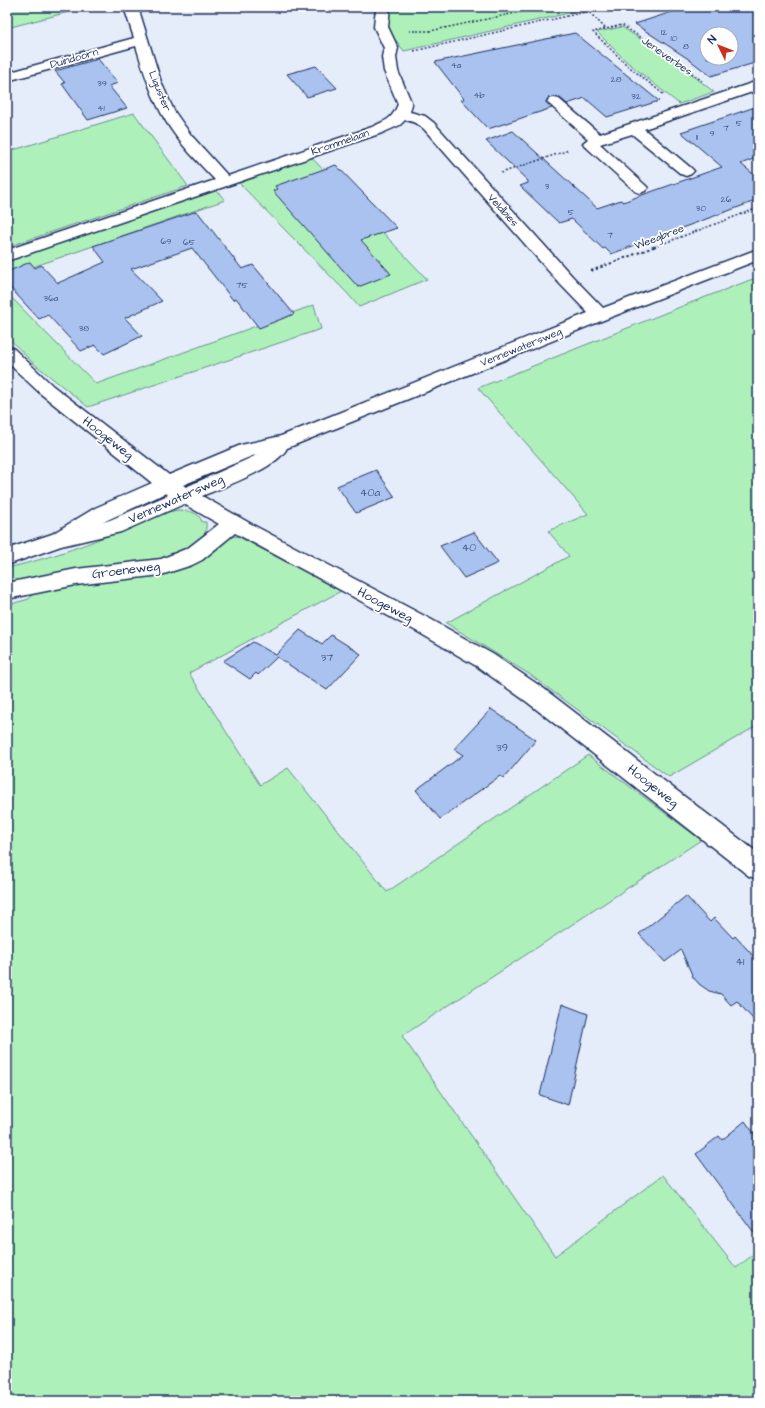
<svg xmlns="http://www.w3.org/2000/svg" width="765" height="1408" viewBox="0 0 765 1408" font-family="'Architects Daughter',sans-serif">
<rect width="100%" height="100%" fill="#e6edfa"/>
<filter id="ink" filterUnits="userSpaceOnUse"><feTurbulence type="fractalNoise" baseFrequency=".025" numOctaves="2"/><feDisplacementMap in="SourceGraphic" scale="8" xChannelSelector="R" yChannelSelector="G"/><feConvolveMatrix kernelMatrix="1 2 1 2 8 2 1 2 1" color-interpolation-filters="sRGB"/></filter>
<g filter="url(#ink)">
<!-- green -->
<path fill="#aef0b9" stroke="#64908c" d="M 7,7 L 83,7 L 84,8 L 7,28 Z
M 389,7 L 595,7 L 404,51 L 386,28 Z
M 622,27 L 676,62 L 714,92 L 679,104 L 626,61 L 597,32 Z
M 134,113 L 188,186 L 7,247 L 7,152 Z
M 312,158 L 427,279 L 359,307 L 347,293 L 239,183 Z
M 216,190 L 225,200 L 7,276 L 7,261 Z
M 758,277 L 758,725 L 669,777 L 529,674 L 446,623 L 569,556 L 548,531 L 588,514 L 478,388 L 690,303 Z
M 7,293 L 96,384 L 314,305 L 321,329 L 88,407 L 32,362 L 7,336 Z
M 178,510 C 187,511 199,511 202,522 L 206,522 C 208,544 190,548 173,557 L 7,584 L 7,568 C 42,560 76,549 109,535 C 132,526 153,514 178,510 Z
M 233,536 L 239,537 L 341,591 L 189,673 L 260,785 L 288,768 L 387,892 L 588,755 L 701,840 L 402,1036 L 555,1256 L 663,1175 L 736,1268 L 758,1251 L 758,1401 L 7,1401 L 7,605 L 29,599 L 36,590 L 159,574 Z"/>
<!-- building -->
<path fill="#aac2f0" stroke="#1b2f5e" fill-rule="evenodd" d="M 687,7 L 758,7 L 758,62 L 711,76 L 687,58 L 635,24 ZM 707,34 L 731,34 L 731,58 L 707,58 Z
M 575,33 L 659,101 L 607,117 L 585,98 L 567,104 L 560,98 L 554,97 L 548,98 L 546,102 L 552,108 L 488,129 L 461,100 L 464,99 L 435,62 Z
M 98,59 L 118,83 L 109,86 L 127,108 L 88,120 L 62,84 L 65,83 L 55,71 Z
M 316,66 L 337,88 L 307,97 L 287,74 Z
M 758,106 L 758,157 L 741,164 L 758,178 L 758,200 L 611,254 L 605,248 L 603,249 L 572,219 L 559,223 L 520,186 L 528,183 L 528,181 L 486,141 L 513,131 L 597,208 L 621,200 L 623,202 L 642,195 L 722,167 L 681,132 Z
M 336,165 L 397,228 L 361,240 L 391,274 L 358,287 L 273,191 L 277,189 L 275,186 Z
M 197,211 L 242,269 L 253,265 L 294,314 L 259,328 L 236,298 L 233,300 L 192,248 L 131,269 L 162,301 L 125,318 L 142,336 L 104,354 L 95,345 L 81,351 L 48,315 L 39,319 L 7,284 L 7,272 L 30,262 L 35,268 L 41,265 L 58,283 L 105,262 L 93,246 Z
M 376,470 L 395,497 L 356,513 L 337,486 Z
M 474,532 L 498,563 L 464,578 L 440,546 Z
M 300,630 L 322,644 L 331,635 L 361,654 L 327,690 L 277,657 L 258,675 L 256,673 L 250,679 L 223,661 L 253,642 L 276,655 Z
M 491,709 L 536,740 L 504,778 L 500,776 L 440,819 L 416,790 L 463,755 L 454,749 Z
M 686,896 L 710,922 L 714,918 L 733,938 L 735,936 L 758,961 L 758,1025 L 737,1001 L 731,1005 L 721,994 L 709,991 L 699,984 L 693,977 L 681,950 L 665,962 L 639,934 Z
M 562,1004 L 588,1014 L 568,1105 L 540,1095 Z
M 745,1121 L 758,1139 L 758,1238 L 696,1154 L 719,1136 L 722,1140 Z"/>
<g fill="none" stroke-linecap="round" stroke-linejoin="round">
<!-- minor casing -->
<g stroke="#1b2f5e" stroke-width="3">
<path id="minor" d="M 124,7 L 138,7 L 161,82 L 174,111 L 191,135 L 228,176 L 372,127 C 386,120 392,120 398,104 L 384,71 L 382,57 L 384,48 L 374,27 L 376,7 L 390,7 L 388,27 L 398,48 L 396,57 L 398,71 L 412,104 L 410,112 L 425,116 L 434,123 L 572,276 L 603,308 L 758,249 L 758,260 L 606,319 L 287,448 C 276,469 225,486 202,496 L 253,525 L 432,620 L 494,655 L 543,688 L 758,853 L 758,879 L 749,876 L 527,702 L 478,667 L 418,632 L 235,533 L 202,560 L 192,565 L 161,575 L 76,585 L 7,599 L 7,583 L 76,569 L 161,559 L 188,548 L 219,524 L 184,504 L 121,532 L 61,546 L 7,565 L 7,549 L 52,534 L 95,508 L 152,483 L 41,394 L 7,362 L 7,346 L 13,348 L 53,386 L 169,475 L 241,445 L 281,436 L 588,313 L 560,284 L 424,129 C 418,124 413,121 405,120 L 400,125 L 382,133 L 7,261 L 7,250 L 215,180 C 198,162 180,144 167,123 C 152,99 144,72 136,46 L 7,81 L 7,73 L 134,38 ZM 257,455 L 186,487 L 183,485 L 252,456 ZM 166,493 L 168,495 L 110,520 L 103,522 Z
M 758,81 L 758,90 L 644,129 L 691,168 L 694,171 L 691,174 L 686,176 L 681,174 L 632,134 L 600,144 L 645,185 L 648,188 L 645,191 L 640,193 L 635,191 L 585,146 L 583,143 L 588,139 L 547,102 L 549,99 L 554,98 L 559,99 L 600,134 Z"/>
</g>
<!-- path-far1 -->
<path stroke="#1b2f5e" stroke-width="1.5" stroke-dasharray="2 2" stroke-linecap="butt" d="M 584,7 L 606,29
M 409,31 L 430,31 L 544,7
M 414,51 L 607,7
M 663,94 L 626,64 L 593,32 L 622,25 L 674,59 L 702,81
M 501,173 L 569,150
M 654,247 L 758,208"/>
<!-- path -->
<path stroke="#1b2f5e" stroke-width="2" stroke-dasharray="2.5 2.5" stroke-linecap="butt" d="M 591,271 L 656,246"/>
<!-- minor -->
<use href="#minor" fill="#fff" fill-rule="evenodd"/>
</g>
</g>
<g text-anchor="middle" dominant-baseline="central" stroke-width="3.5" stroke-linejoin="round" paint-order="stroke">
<!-- far-number labels -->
<g font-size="9" fill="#3f5482">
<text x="664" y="32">12</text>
<text x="674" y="38">10</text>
<text x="686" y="46">8</text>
<text x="456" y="65">4a</text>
<text x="616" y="79">28</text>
<text x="102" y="83">39</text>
<text x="479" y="95">4b</text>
<text x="636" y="96">32</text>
<text x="101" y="108">41</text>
<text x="739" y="123">5</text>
<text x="726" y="128">7</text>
<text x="712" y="133">9</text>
<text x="697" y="137">11</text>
<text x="547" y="186">3</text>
<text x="726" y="199">26</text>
<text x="701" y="208">30</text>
<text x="571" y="212">5</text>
<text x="610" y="235">7</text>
<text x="166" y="241">69</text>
<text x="189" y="242">65</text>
<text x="242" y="285">75</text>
<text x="51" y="298">36a</text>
<text x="84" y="328">38</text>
</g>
<!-- far-street labels -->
<g font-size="11" fill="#1b2f5e" stroke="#fff">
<text transform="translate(667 56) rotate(35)">Jeneverbes</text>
<text transform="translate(74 58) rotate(-16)">Duindoorn</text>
<text transform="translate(160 91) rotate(68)">Liguster</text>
<text transform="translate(340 142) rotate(-19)">Krommelaan</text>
<text transform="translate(503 210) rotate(48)">Veldbies</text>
<text transform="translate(659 237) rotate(-21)">Weegbree</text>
<text transform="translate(521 347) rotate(-22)">Vennewatersweg</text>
</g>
<!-- number labels -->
<g font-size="11" fill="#3f5482">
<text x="370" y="492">40a</text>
<text x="469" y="547">40</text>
<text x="327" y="657">37</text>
<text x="502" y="747">39</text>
<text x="740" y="961">41</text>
</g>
<!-- street labels -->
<g font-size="13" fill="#1b2f5e" stroke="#fff">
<text transform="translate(108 438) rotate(38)">Hoogeweg</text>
<text transform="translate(176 499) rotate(-24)">Vennewatersweg</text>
<text transform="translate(126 570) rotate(-7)">Groeneweg</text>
<text transform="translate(385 605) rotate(28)">Hoogeweg</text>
<text transform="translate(653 786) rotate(38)">Hoogeweg</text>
</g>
</g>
<!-- margin -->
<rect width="765" height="1408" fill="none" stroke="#fff" stroke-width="24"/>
<rect x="12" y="12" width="741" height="1384" fill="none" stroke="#1b2f5e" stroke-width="1.5" filter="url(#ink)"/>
<!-- north arrow -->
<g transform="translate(719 46) rotate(313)"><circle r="19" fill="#ffffff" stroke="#a4acbf"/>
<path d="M0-3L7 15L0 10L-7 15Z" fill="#c8321e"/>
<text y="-6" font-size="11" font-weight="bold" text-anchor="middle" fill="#1b2f5e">N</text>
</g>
</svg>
